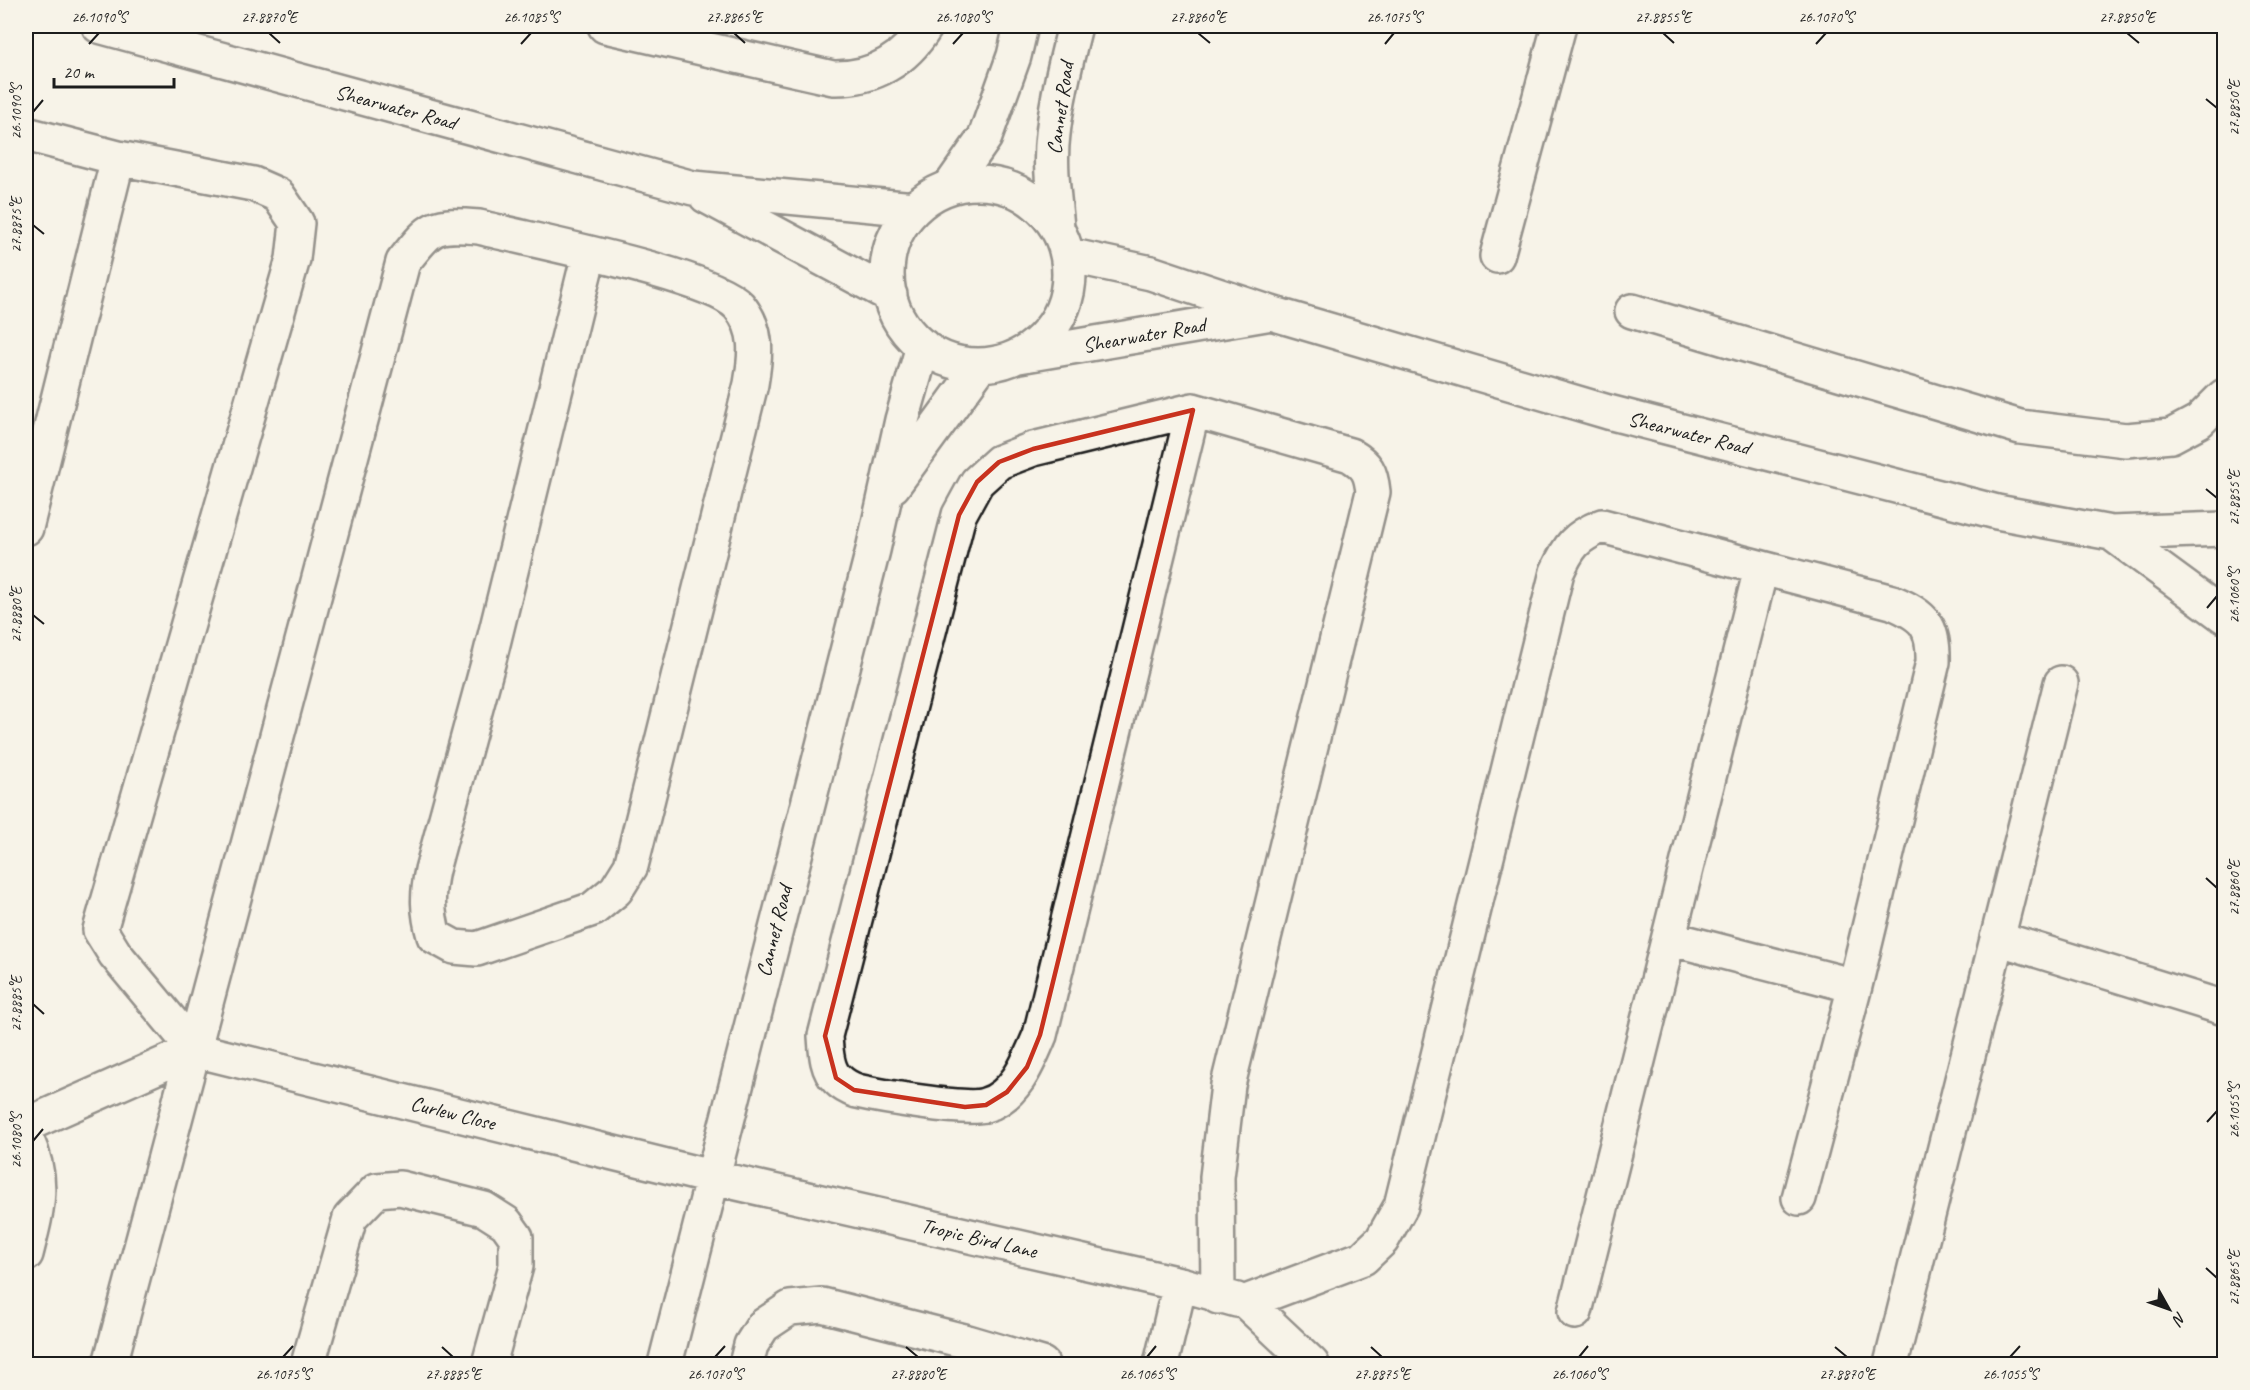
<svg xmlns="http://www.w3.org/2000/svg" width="2250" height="1390" viewBox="0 0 2250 1390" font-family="Caveat,sans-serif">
<rect width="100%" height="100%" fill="#f7f3e8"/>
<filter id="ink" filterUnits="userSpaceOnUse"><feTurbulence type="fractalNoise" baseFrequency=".0167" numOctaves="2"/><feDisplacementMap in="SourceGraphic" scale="12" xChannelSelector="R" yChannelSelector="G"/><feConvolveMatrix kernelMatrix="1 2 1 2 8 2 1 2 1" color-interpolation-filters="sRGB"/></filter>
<g filter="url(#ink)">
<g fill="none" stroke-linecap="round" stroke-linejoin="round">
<!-- minor casing -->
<g stroke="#1c1c1c" stroke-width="38">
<path id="minor" d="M 99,26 L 693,188 L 914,209
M 605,26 L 833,78 C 874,79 905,60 926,26
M 26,134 L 118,158 L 253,184 L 278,195 L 297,223 L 293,259 L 100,930 L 115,954 L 195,1050
M887 274a91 91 0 1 1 182 0a91 91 0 1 1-182 0Z
M 950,187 L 985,137 L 1014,56 L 1021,26
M 706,196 L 890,295
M 1057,227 C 1054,196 1049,165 1053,134 C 1057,97 1066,61 1075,26
M 1068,255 L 1151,273 L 1271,313 L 1608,412 L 1997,512 L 2111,533 L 2224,529
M 1497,256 L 1559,26
M 1632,311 L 2020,427 L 2126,440 L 2171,436 L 2199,421 L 2224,396
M 1019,356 L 1266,314
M 1193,410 L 1040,1035 C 1029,1061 1015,1097 985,1105 C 966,1111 879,1096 857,1091 C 851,1089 842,1084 837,1079 C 826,1069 826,1049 825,1036 L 959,515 L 977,482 L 999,462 L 1033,449 L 1193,410 L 1350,455 C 1367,465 1371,472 1373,492 L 1228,1085 L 1217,1177 L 1218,1297
M 893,486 L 981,365
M 26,528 L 118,158
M 2111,533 L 2224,616
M 1669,938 L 1855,986
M 1997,938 L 2224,1008
M 195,1050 L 711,1177 L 1180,1284 L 1237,1300
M 26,1125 L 195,1050
M 26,1138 C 46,1181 37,1210 26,1254
M 1246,1302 L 1363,1258 L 1382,1240 L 1401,1206 L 1557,572 C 1569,546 1575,537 1602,526 L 1892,602 C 1925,616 1934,626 1933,662 L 1855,986 L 1799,1198
M 1246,1302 L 1312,1364
M 1575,1312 L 1761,569
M 110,1364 L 403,262 C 432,226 433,223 479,227 C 528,240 712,275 739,306 C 759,330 756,355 751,384 L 631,866 L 616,890 L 593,909 L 477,949 L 454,947 L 434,936 C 427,912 427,894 432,870 L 490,656 L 589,254
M 308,1364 L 350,1218 L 377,1190 L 400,1188 L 484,1209 L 506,1223 L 516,1237 L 516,1266 L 489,1364
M 665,1364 L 873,550 L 902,420 L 923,346
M 746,1364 L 751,1345 L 763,1326 L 790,1308 L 822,1305 L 964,1341 L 1042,1364
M 1161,1364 L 1180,1284
M 1891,1364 L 2061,683"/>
</g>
<!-- minor -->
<use href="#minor" stroke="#f7f3e8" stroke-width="33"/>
</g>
</g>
<!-- marked area -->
<path d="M0 0H2250V1390H0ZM 1193,410 L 1040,1035 L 1027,1067 L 1007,1092 L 986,1105 L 965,1107 L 854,1090 L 836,1078 L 825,1036 L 959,515 L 977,482 L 999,462 L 1033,449 Z" fill="#f7f3e8" fill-opacity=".55" fill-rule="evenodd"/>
<path fill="none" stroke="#c8321e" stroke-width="4.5" stroke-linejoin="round" d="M 1193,410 L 1040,1035 L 1027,1067 L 1007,1092 L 986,1105 L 965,1107 L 854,1090 L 836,1078 L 825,1036 L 959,515 L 977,482 L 999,462 L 1033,449 Z"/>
<!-- ticks -->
<path fill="none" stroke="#1c1c1c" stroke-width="2" d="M 269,33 L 280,43M 734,33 L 745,43M 1198,33 L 1210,43M 1663,33 L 1674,43M 2127,33 L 2139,43M 89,44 L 99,33M 521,44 L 531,33M 953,44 L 963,33M 1385,44 L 1394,33M 1816,44 L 1826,33M 2206,99 L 2217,108M 33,112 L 43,100M 33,225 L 44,234M 2206,489 L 2217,498M 2207,608 L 2217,596M 33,615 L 44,624M 2206,878 L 2217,888M 33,1004 L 44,1014M 2207,1122 L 2217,1111M 33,1141 L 43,1129M 2206,1268 L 2217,1278M 442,1347 L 453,1357M 906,1347 L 918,1357M 1371,1347 L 1382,1357M 1835,1347 L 1847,1357M 283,1357 L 293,1346M 715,1357 L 725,1346M 1147,1357 L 1156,1346M 1579,1357 L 1588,1346M 2010,1357 L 2020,1346"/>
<g text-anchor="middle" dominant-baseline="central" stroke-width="4.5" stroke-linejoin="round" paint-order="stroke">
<!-- street labels -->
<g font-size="21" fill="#1c1c1c" stroke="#f7f3e8">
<text transform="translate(396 107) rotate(15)">Shearwater Road</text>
<text transform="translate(1060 108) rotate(-82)">Cannet Road</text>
<text transform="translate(1144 335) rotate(-10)">Shearwater Road</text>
<text transform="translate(1689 433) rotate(14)">Shearwater Road</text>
<text transform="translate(774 931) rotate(-76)">Cannet Road</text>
<text transform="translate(453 1113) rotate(14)">Curlew Close</text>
<text transform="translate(979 1238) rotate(13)">Tropic Bird Lane</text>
</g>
</g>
<!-- margin -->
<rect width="2250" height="1390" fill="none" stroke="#f7f3e8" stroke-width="66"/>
<!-- north arrow -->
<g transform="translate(2169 1309) rotate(130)" stroke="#f7f3e8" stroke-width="4.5" paint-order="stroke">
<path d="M0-4.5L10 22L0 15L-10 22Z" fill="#1c1c1c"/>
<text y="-9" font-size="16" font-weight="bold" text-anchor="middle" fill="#1c1c1c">N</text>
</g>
<!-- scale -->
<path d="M54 78v9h120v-9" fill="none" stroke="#1c1c1c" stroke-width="3"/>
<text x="63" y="78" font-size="18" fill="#1c1c1c" stroke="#f7f3e8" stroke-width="4.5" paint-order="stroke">20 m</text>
<rect x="33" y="33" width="2184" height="1324" fill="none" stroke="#1c1c1c" stroke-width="2"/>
<g font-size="15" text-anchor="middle" fill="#1c1c1c">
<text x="99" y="22">26.1090°S</text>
<text x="269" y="22">27.8870°E</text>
<text x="531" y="22">26.1085°S</text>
<text x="734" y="22">27.8865°E</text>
<text x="963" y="22">26.1080°S</text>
<text x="1198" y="22">27.8860°E</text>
<text x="1394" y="22">26.1075°S</text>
<text x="1663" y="22">27.8855°E</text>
<text x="1826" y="22">26.1070°S</text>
<text x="2127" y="22">27.8850°E</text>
<text transform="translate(2234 108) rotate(-90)" y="5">27.8850°E</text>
<text transform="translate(16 112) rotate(-90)" y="5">26.1090°S</text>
<text transform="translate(16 225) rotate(-90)" y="5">27.8875°E</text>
<text transform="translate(2234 498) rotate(-90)" y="5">27.8855°E</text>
<text transform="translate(2234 596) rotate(-90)" y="5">26.1060°S</text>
<text transform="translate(16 615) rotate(-90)" y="5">27.8880°E</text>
<text transform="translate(2234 888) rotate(-90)" y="5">27.8860°E</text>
<text transform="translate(16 1004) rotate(-90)" y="5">27.8885°E</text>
<text transform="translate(2234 1111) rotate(-90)" y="5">26.1055°S</text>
<text transform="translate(16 1141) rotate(-90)" y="5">26.1080°S</text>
<text transform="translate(2234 1278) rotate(-90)" y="5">27.8865°E</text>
<text x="283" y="1379">26.1075°S</text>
<text x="453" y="1379">27.8885°E</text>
<text x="715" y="1379">26.1070°S</text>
<text x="918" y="1379">27.8880°E</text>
<text x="1147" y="1379">26.1065°S</text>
<text x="1382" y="1379">27.8875°E</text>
<text x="1579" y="1379">26.1060°S</text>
<text x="1847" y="1379">27.8870°E</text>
<text x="2010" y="1379">26.1055°S</text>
</g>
</svg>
